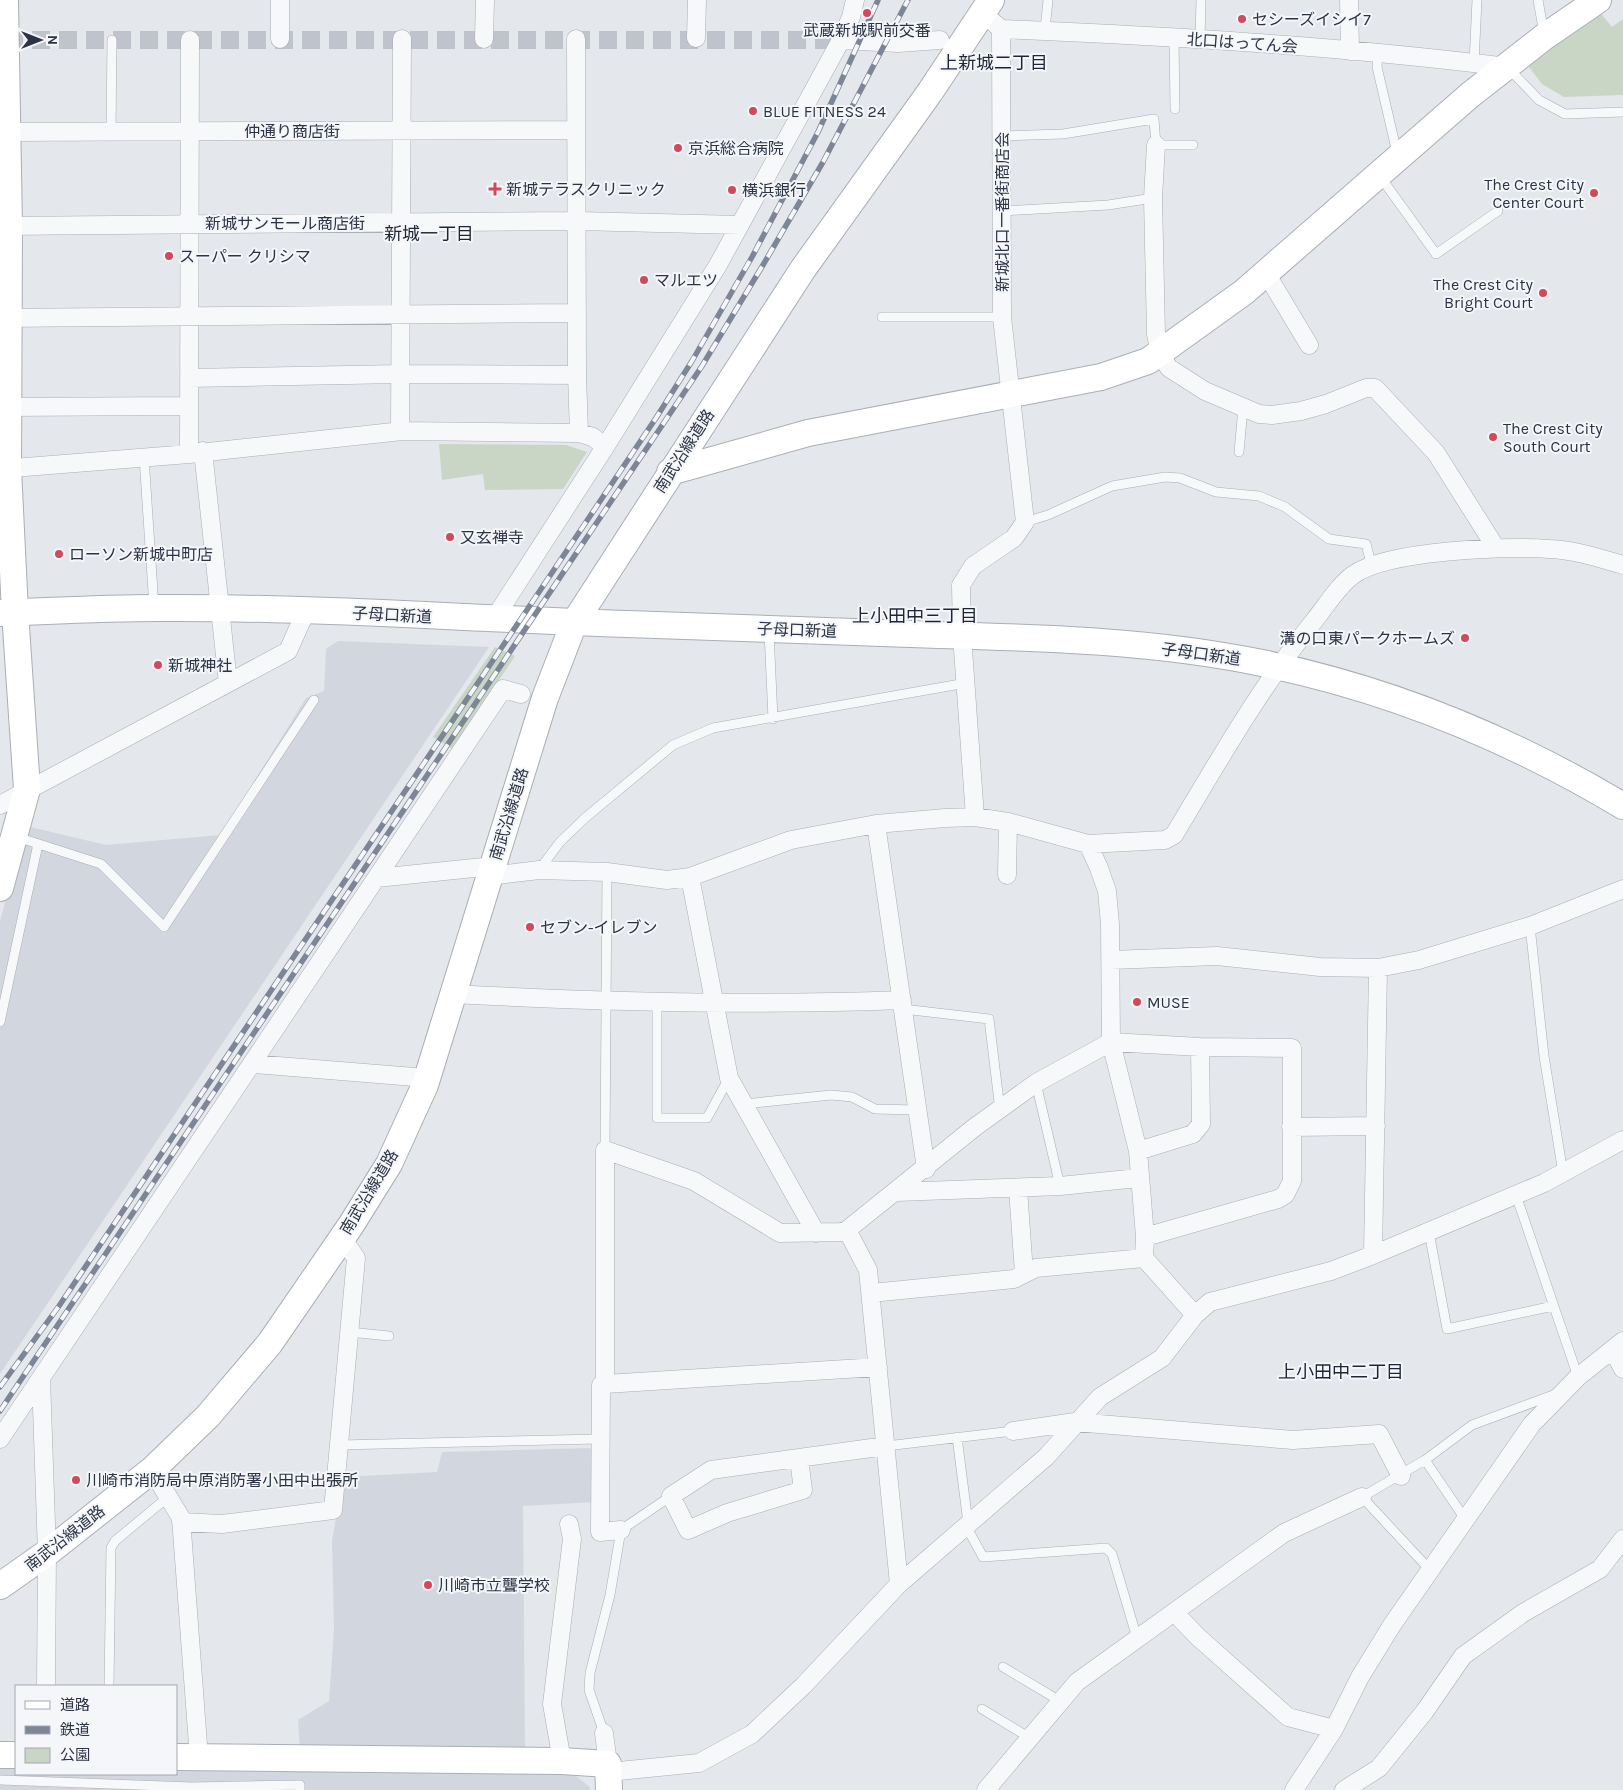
<svg xmlns="http://www.w3.org/2000/svg" width="1623" height="1790" viewBox="0 0 1623 1790" font-family="Karla,'Noto Sans JP',sans-serif">
<rect width="100%" height="100%" fill="#e4e7ec"/>
<!-- built -->
<path fill="#d2d6de" d="M 338,641 L 489,647 L 0,1374 L 0,921 L 26,826 L 106,845 L 221,835 L 306,698 L 324,691 L 326,649 Z
M 589,1448 L 594,1451 L 594,1502 L 523,1506 L 525,1752 L 300,1750 L 298,1720 L 329,1701 L 334,1629 L 332,1541 L 343,1477 L 437,1472 L 442,1452 Z
M 0,1768 L 16,1769 L 16,1774 L 176,1774 L 176,1771 L 573,1774 L 590,1787 L 590,1790 L 0,1790 Z"/>
<!-- green -->
<path fill="#c9d6c5" d="M 1598,10 L 1612,27 L 1623,19 L 1623,95 L 1564,97 L 1542,84 L 1525,62 Z
M 439,444 L 566,445 L 587,452 L 563,489 L 485,490 L 483,474 L 442,480 Z
M 495,647 L 515,656 L 453,749 L 433,737 Z"/>
<g fill="none" stroke-linecap="round" stroke-linejoin="round">
<!-- street-tunnel -->
<path stroke="#bfc3cb" stroke-width="18" stroke-dasharray="18 9" stroke-linecap="butt" d="M 5,40 L 841,40"/>
<!-- lane casing -->
<g stroke="#a9aeb7" stroke-width="10">
<path id="lane" d="M 1538,0 L 1544,34
M 1045,30 L 1048,0
M 1174,37 L 1175,109
M 1200,39 L 1201,0
M 1378,53 L 1377,67 L 1397,153
M 1474,63 L 1477,0
M 1509,69 L 1539,100 L 1565,114 L 1623,112
M 111,131 L 112,40
M 1002,136 L 1063,134 L 1154,119 L 1156,145 L 1193,145
M 1379,175 L 1436,254 L 1498,211
M 1002,211 L 1108,205 L 1153,198
M 882,317 L 1002,317
M 1239,452 L 1243,408
M 144,457 L 154,607
M 1025,522 L 1048,515 L 1112,486 L 1165,477 L 1180,478 L 1216,492 L 1259,496 L 1285,507 L 1329,539 L 1366,544 L 1372,567
M 769,632 L 773,719
M 17,837 L 101,864 L 164,927 L 314,700
M 539,870 L 560,842 L 585,818 L 673,745 L 713,728 L 966,683
M 1530,926 L 1544,1056 L 1563,1173
M 657,1002 L 657,1118 L 707,1118 L 729,1078
M 903,1009 L 989,1019 L 1000,1110
M 0,1022 L 38,844
M 1036,1083 L 1060,1186
M 744,1104 L 831,1095 L 852,1097 L 875,1109 L 917,1110
M 605,1150 L 607,872
M 1516,1195 L 1578,1377
M 1429,1232 L 1447,1329 L 1553,1306
M 349,1332 L 389,1336
M 957,1437 L 968,1523
M 339,1445 L 600,1439
M 886,1446 L 1013,1431
M 1425,1460 L 1465,1519
M 966,1526 L 983,1557 L 1106,1548 L 1112,1554 L 1137,1638
M 1430,1570 L 1362,1497 L 1425,1460 L 1472,1425 L 1556,1394
M 1003,1667 L 1060,1701
M 109,1686 L 111,1548 L 115,1541 L 168,1497
M 982,1709 L 1030,1738
M 604,1733 L 589,1690 L 590,1673 L 610,1595 L 621,1530 L 671,1496
M 0,1780 L 192,1787 L 300,1785 L 300,1790"/>
</g>
<!-- street casing -->
<g stroke="#a9aeb7" stroke-width="19">
<path id="street" d="M 280,0 L 280,39
M 1349,0 L 1350,51
M 993,22 L 1001,29 C 1170,36 1339,46 1507,67
M 696,38 L 697,0
M 484,39 L 485,0
M 576,39 L 577,375 L 579,433
M 841,40 L 898,43 L 940,40
M 0,132 L 576,130
M 1156,145 L 1153,198 L 1156,334 L 1160,354 L 1169,368 L 1205,391 L 1259,414 L 1272,415 L 1301,411 L 1326,404 L 1366,388 L 1375,388 L 1436,453 L 1496,548
M 0,226 L 577,221 L 740,225
M 1266,273 L 1309,345
M 0,318 L 577,313
M 189,378 L 400,374 L 577,375
M 0,407 L 189,406
M 400,431 L 402,39
M 203,451 L 228,683
M 189,454 L 190,40
M 0,469 L 189,454 L 402,431 L 579,433 L 593,437 L 605,447
M 494,619 L 605,447 L 718,265 L 841,40 L 851,17 L 855,0
M 0,805 L 288,651 L 306,611
M 975,817 L 962,635 L 961,585 L 973,566 L 1014,538 L 1025,522 L 1002,317 L 1001,29
M 876,824 L 926,1169
M 1088,844 L 1099,868 L 1107,891 L 1110,924 L 1111,1042 L 1138,1151 L 1145,1237 L 1144,1258 L 1195,1315
M 1007,875 L 1008,822
M 490,876 L 539,870 L 607,872 L 667,880 L 690,877 L 791,840 L 876,824 L 945,818 L 975,817 L 1008,822 L 1088,844 L 1165,840 L 1174,835 C 1218,762 1260,687 1314,621 C 1326,606 1338,586 1353,575 C 1388,550 1506,546 1550,549 C 1575,550 1599,558 1623,565
M 690,877 L 729,1078 L 816,1233
M 377,878 L 493,866
M 1111,960 L 1217,956 L 1320,967 L 1378,968 L 1419,960 L 1530,926 L 1623,889
M 453,994 C 603,1002 752,1006 902,1000
M 253,1064 L 427,1078
M 1291,1127 L 1376,1126
M 1138,1151 L 1193,1134 L 1201,1124 L 1200,1047
M 1018,1189 L 1024,1273
M 897,1192 L 1060,1186 L 1138,1178
M 847,1230 L 868,1270 L 899,1584
M 1373,1255 L 1378,968
M 871,1293 L 1014,1279 L 1036,1268 L 1144,1258
M 1613,1350 L 1623,1369
M 41,1378 L 47,1553 L 46,1686
M 605,1384 L 878,1367
M 1013,1431 L 1075,1422 L 1293,1440 L 1379,1434 L 1401,1476
M 0,1439 L 503,689 L 521,694
M 799,1459 L 803,1490 L 727,1513 L 688,1530 L 671,1496 L 711,1470 L 886,1446
M 152,1470 L 181,1518 L 199,1758
M 181,1522 L 222,1524 L 333,1510 L 356,1258 L 342,1238
M 621,1530 L 600,1532 L 601,1385 L 605,1384 L 605,1150 L 694,1181 L 780,1233 L 841,1232 L 847,1230 L 975,1127 L 1036,1083 L 1111,1042 L 1200,1047 L 1292,1048 L 1292,1181 L 1285,1195 L 1278,1199 L 1145,1237
M 1174,1612 L 1198,1637 L 1288,1717 L 1334,1729
M 604,1733 L 608,1764
M 562,1761 L 552,1704 L 572,1539 L 569,1524
M 609,1772 L 699,1763 L 752,1734 L 803,1686 L 899,1584 L 1046,1457 L 1100,1397 L 1162,1358 L 1195,1315 L 1210,1302 L 1331,1271 L 1373,1255 L 1544,1183 L 1623,1140
M 986,1790 L 1077,1682 L 1284,1533 L 1362,1497
M 1294,1790 L 1334,1729 L 1360,1677 L 1392,1625 L 1532,1424 L 1578,1377 L 1623,1341
M 1344,1790 L 1379,1768 L 1425,1711 L 1463,1656 L 1523,1613 L 1600,1569 L 1623,1539"/>
</g>
<!-- secondary casing -->
<g stroke="#a9aeb7" stroke-width="28">
<path id="secondary" d="M 670,472 L 808,433 L 1101,377 L 1148,361 L 1244,292 L 1470,95 L 1544,37 L 1598,0
M 0,613 C 53,611 105,608 158,608 C 324,607 490,620 656,625 C 751,629 845,632 939,635 C 1047,638 1155,641 1262,663 C 1389,689 1511,739 1623,806
M 0,888 L 27,789 L 15,612 L 8,469 L 9,226 L 5,0
M 0,1586 L 47,1553 L 152,1470 L 208,1416 L 270,1343 L 351,1225 L 389,1164 L 425,1085 L 545,698 L 574,623 L 803,269 L 930,92 L 991,0
M 0,1755 L 16,1755
M 176,1757 L 562,1761 L 608,1764 L 609,1790"/>
</g>
<!-- lane -->
<use href="#lane" stroke="#f7f8fa" stroke-width="9"/>
<!-- street -->
<use href="#street" stroke="#f7f8fa" stroke-width="18"/>
<!-- secondary -->
<use href="#secondary" stroke="#fff" stroke-width="26"/>
<!-- rail casing -->
<g stroke="#7d8696" stroke-width="5.5">
<path id="rail" d="M 0,1387 L 59,1306 L 656,418 L 692,361 L 752,257 L 818,132 L 878,0
M 0,1411 L 702,366 L 763,265 L 823,162 L 908,0"/>
</g>
<!-- rail -->
<use href="#rail" stroke="#f4f6f9" stroke-width="4" stroke-dasharray="11" stroke-linecap="butt"/>
</g>
<!-- markers -->
<g fill="#d1495b" stroke="#f4f6f9" stroke-width="2">
<circle cx="867" cy="13" r="5"/>
<circle cx="1242" cy="19" r="5"/>
<circle cx="753" cy="111" r="5"/>
<circle cx="678" cy="148" r="5"/>
<path d="M492.5 181.5h5v5h5v5h-5v5h-5v-5h-5v-5h5z"/>
<circle cx="732" cy="190" r="5"/>
<circle cx="1594" cy="193" r="5"/>
<circle cx="169" cy="256" r="5"/>
<circle cx="644" cy="280" r="5"/>
<circle cx="1543" cy="293" r="5"/>
<circle cx="1493" cy="437" r="5"/>
<circle cx="450" cy="537" r="5"/>
<circle cx="59" cy="554" r="5"/>
<circle cx="1465" cy="638" r="5"/>
<circle cx="158" cy="665" r="5"/>
<circle cx="530" cy="927" r="5"/>
<circle cx="1137" cy="1002" r="5"/>
<circle cx="76" cy="1480" r="5"/>
<circle cx="428" cy="1585" r="5"/>
</g>
<g text-anchor="middle" dominant-baseline="central" stroke-width="4" stroke-linejoin="round" paint-order="stroke">
<!-- poi labels -->
<g font-size="16" fill="#2b3445" stroke="#f4f6f9" text-anchor="start">
<text x="1252" y="19">セシーズイシイ7</text>
<text x="867" y="30" text-anchor="middle">武蔵新城駅前交番</text>
<text x="763" y="111">BLUE FITNESS 24</text>
<text x="688" y="148">京浜総合病院</text>
<text x="1584" y="184" text-anchor="end">The Crest City<tspan x="1584" dy="18">Center Court</tspan></text>
<text x="506" y="189">新城テラスクリニック</text>
<text x="742" y="190">横浜銀行</text>
<text x="179" y="256">スーパー クリシマ</text>
<text x="654" y="280">マルエツ</text>
<text x="1533" y="284" text-anchor="end">The Crest City<tspan x="1533" dy="18">Bright Court</tspan></text>
<text x="1503" y="428">The Crest City<tspan x="1503" dy="18">South Court</tspan></text>
<text x="460" y="537">又玄禅寺</text>
<text x="69" y="554">ローソン新城中町店</text>
<text x="1455" y="638" text-anchor="end">溝の口東パークホームズ</text>
<text x="168" y="665">新城神社</text>
<text x="540" y="927">セブン-イレブン</text>
<text x="1147" y="1002">MUSE</text>
<text x="86" y="1480">川崎市消防局中原消防署小田中出張所</text>
<text x="438" y="1585">川崎市立聾学校</text>
</g>
<!-- street labels -->
<g font-size="16" fill="#2b3445" stroke="#f4f6f9">
<text transform="translate(1242 43) rotate(4)">北口はってん会</text>
<text x="292" y="131">仲通り商店街</text>
<text transform="translate(1002 212) rotate(-90)">新城北口一番街商店会</text>
<text x="285" y="223">新城サンモール商店街</text>
<text transform="translate(684 451) rotate(-57)">南武沿線道路</text>
<text transform="translate(392 615) rotate(3)">子母口新道</text>
<text transform="translate(797 630) rotate(2)">子母口新道</text>
<text transform="translate(1201 654) rotate(8)">子母口新道</text>
<text transform="translate(509 814) rotate(-73)">南武沿線道路</text>
<text transform="translate(369 1192) rotate(-59)">南武沿線道路</text>
<text transform="translate(65 1538) rotate(-38)">南武沿線道路</text>
</g>
<!-- neighbourhood labels -->
<g font-size="18" fill="#1d2536" stroke="#f4f6f9">
<text x="994" y="63">上新城二丁目</text>
<text x="429" y="234">新城一丁目</text>
<text x="915" y="616">上小田中三丁目</text>
<text x="1341" y="1372">上小田中二丁目</text>
</g>
</g>
<!-- legend -->
<rect x="15" y="1685" width="162" height="90" fill="#f4f6f9" stroke="#a4a8b1"/>
<rect x="25" y="1701" width="25" height="8" fill="#ffffff" stroke="#a4a8b1"/>
<text x="60" y="1710" font-size="15" fill="#2b3445">道路</text>
<rect x="25" y="1726" width="25" height="8" fill="#7d8696" stroke="#a4a8b1"/>
<text x="60" y="1735" font-size="15" fill="#2b3445">鉄道</text>
<rect x="25" y="1748" width="25" height="15" fill="#c9d6c5" stroke="#a4a8b1"/>
<text x="60" y="1760" font-size="15" fill="#2b3445">公園</text>
<!-- north arrow -->
<g transform="translate(40 40) rotate(90)" stroke="#f4f6f9" stroke-width="4" paint-order="stroke">
<path d="M0-4L9 19L0 12L-9 19Z" fill="#2b3445"/>
<text y="-8" font-size="14" font-weight="bold" text-anchor="middle" fill="#2b3445">N</text>
</g>
</svg>
